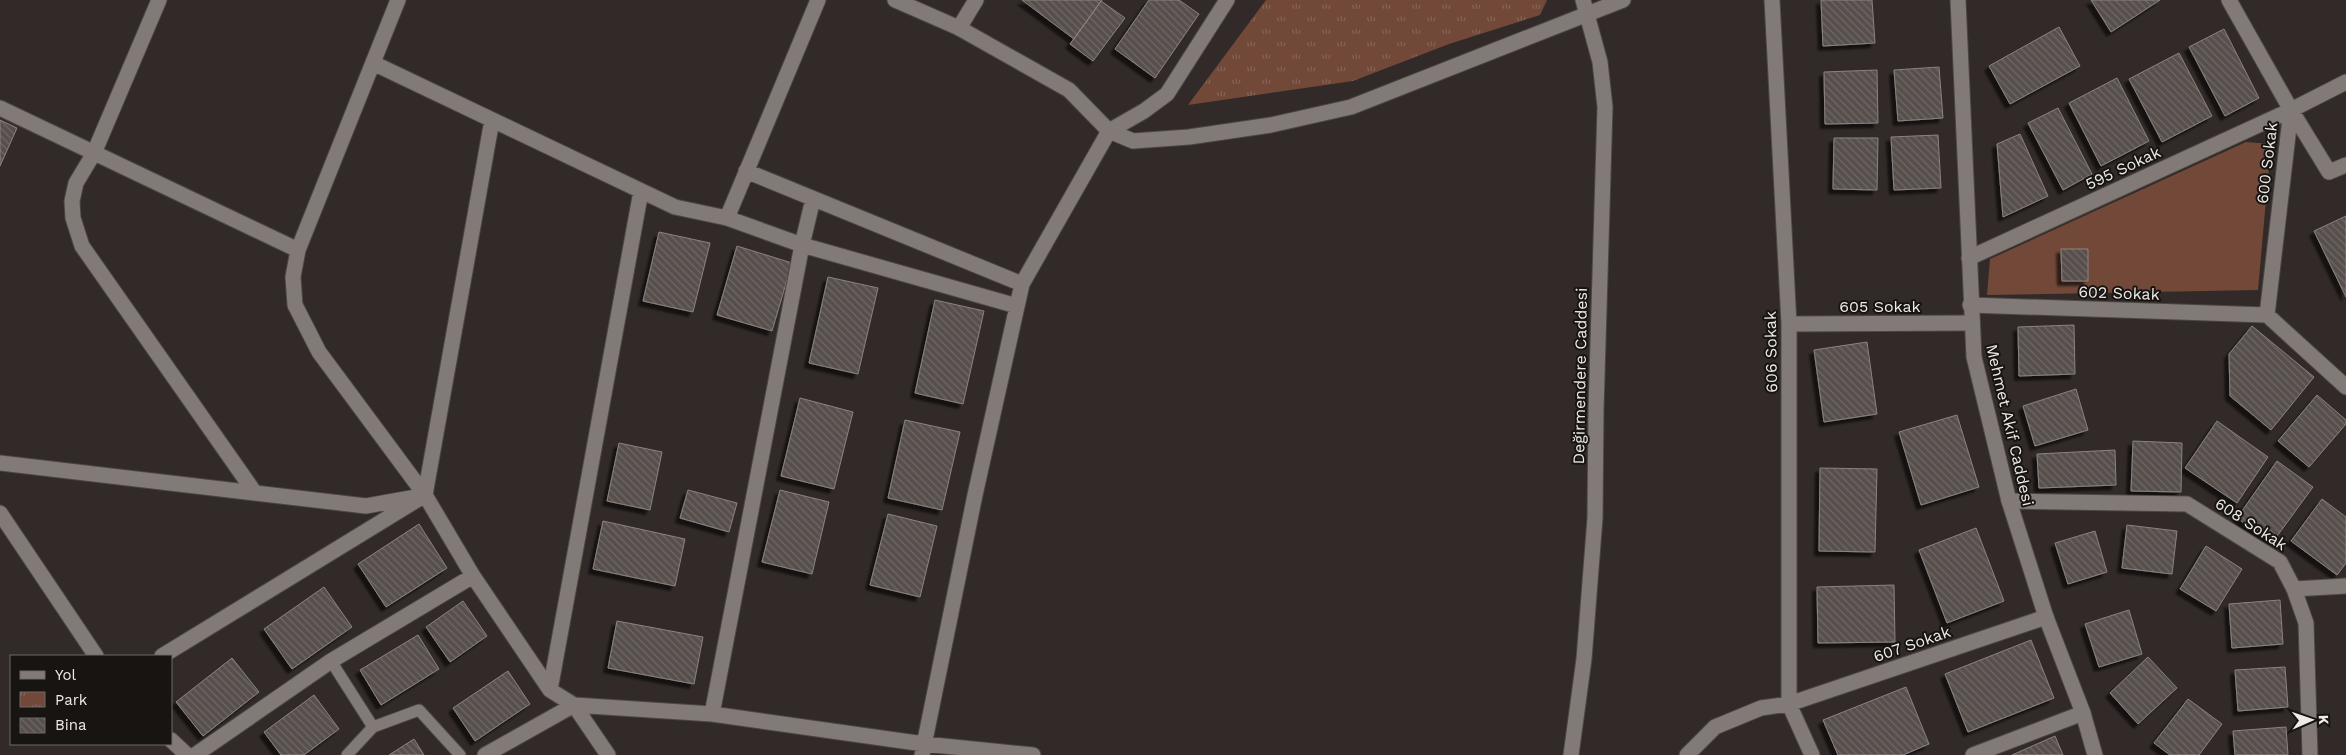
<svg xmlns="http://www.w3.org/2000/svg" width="2346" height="755" viewBox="0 0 2346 755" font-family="'Work Sans',sans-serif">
<defs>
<pattern id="park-tufts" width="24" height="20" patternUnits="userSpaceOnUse" patternTransform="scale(1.25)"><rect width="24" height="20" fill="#724839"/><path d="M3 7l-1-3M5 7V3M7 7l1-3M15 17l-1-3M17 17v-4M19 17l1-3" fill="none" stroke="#866356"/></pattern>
<pattern id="building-back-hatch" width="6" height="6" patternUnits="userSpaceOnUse" patternTransform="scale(1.25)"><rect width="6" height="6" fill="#574f4c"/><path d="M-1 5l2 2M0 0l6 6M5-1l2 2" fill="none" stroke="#6f6866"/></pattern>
<filter id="shadow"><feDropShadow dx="-4.5" dy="4.5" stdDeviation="1" flood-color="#0009"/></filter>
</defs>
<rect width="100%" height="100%" fill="#312a28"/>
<!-- green -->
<path fill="#724839" d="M 2246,142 L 2271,144 L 2258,290 L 1987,295 L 1990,259 Z"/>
<!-- park -->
<path fill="url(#park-tufts)" d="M 1266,0 L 1547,0 L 1540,15 L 1449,44 L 1353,81 L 1188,105 Z"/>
<!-- building -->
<path fill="url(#building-back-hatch)" stroke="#8b8380" filter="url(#shadow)" d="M 1022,0 L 1102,0 L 1074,39 Z
M 1149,0 L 1179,0 L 1199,14 L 1155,78 L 1115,49 Z
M 1821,0 L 1872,0 L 1875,43 L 1823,46 Z
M 2091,0 L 2160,0 L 2111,32 Z
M 1101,1 L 1125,18 L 1093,61 L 1070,44 Z
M 2059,27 L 2080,66 L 2010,104 L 1989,66 Z
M 2224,29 L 2259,98 L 2225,116 L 2189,47 Z
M 2179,53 L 2212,116 L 2162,142 L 2129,79 Z
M 1939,67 L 1943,118 L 1898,121 L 1894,70 Z
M 1877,70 L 1878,123 L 1825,124 L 1824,72 Z
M 2117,78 L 2149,141 L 2101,166 L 2069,103 Z
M 2058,108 L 2092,174 L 2063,190 L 2028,123 Z
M 0,120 L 17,128 L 0,166 Z
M 2020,134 L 2048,196 L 2003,217 L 1997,144 Z
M 1938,135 L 1941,188 L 1894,190 L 1891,137 Z
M 1834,138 L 1878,138 L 1877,190 L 1833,189 Z
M 2346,216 L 2346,297 L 2314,231 Z
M 659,232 L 710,243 L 693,312 L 643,301 Z
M 737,246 L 792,263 L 772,331 L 717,315 Z
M 2061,249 L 2088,249 L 2088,281 L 2062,281 Z
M 828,277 L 878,288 L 858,374 L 809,363 Z
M 935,300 L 984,311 L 963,404 L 915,393 Z
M 2074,325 L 2075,374 L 2019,376 L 2018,327 Z
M 2252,326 L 2314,377 L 2271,430 L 2230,396 L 2229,354 Z
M 1867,342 L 1877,414 L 1824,422 L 1814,350 Z
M 2076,389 L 2088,430 L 2035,446 L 2023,406 Z
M 2317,395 L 2346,420 L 2346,424 L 2309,467 L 2278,441 Z
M 800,398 L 853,412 L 834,489 L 781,476 Z
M 1957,415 L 1979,487 L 1921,505 L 1899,432 Z
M 905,420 L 960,432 L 942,510 L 888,498 Z
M 2217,421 L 2268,457 L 2237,503 L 2185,468 Z
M 2133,441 L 2182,443 L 2181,492 L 2131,491 Z
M 619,443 L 662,452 L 650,510 L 607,501 Z
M 2115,450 L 2116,485 L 2039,488 L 2037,454 Z
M 2277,461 L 2313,487 L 2272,543 L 2237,518 Z
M 1820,468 L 1877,469 L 1875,552 L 1819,551 Z
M 688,490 L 737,503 L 729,532 L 680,518 Z
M 780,490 L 829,502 L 812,574 L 762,562 Z
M 2322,499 L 2346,517 L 2346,563 L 2337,575 L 2291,541 Z
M 888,514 L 937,526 L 920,597 L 870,585 Z
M 603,521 L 685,539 L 675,586 L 593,569 Z
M 419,524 L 447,568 L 386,607 L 358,564 Z
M 2127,525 L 2177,531 L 2172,574 L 2122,568 Z
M 1976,528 L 2004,601 L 1947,623 L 1919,550 Z
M 2095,531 L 2107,572 L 2068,584 L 2055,543 Z
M 2206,546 L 2242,569 L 2216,611 L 2180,589 Z
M 1894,585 L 1895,642 L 1818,643 L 1817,587 Z
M 324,587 L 352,627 L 292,669 L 264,629 Z
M 2280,600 L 2283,644 L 2232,648 L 2229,604 Z
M 463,601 L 487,636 L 450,662 L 426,627 Z
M 2129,610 L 2142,654 L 2099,667 L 2085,624 Z
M 617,621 L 703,637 L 694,684 L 608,668 Z
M 418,635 L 439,669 L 381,705 L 360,670 Z
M 2031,640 L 2054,698 L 1968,732 L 1945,674 Z
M 2148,657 L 2177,688 L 2138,724 L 2110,693 Z
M 232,658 L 259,692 L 203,736 L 176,702 Z
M 2285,667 L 2288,707 L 2238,711 L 2235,670 Z
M 508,671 L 530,704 L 475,741 L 453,708 Z
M 1906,687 L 1929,744 L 1903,755 L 1838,755 L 1823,720 Z
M 314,695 L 339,729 L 304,755 L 281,755 L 264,732 Z
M 2188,699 L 2222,724 L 2199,755 L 2170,755 L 2154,743 Z
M 2286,727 L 2288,755 L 2235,755 L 2233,731 Z
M 2055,736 L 2063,755 L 2012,755 Z
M 414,739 L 424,755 L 389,755 Z"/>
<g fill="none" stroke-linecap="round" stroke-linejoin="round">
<!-- service casing -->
<g stroke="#4c4745" stroke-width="13">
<path id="service" d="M 331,661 L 373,727
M 347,755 L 373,727 L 419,710 L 460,755"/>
</g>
<!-- minor casing -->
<g stroke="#4c4745" stroke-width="17">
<path id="minor" d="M 159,0 L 94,153 L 76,183 L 72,201 L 73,218 L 82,246 L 255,493
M 398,0 L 298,250 L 293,277 L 295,305 L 319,352 L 425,495 L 473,576 L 550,690 L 574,705 L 608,755
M 1772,0 L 1789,324 L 1789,704 L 1812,755
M 2229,0 L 2291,110 L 2267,315
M 959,28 L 976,0
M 373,63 L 675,207 L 727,218 L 802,245 L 1017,306
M 0,108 L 298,250
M 2291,110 L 2329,172 L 2346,165
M 746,171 L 1022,284
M 727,218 L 818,0
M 1969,258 L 2291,110 L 2346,82
M 1970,305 L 2267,315
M 2267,315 L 2346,387
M 1789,324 L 1971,323
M 0,463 L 366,506 L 416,497
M 2009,501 L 2187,504 L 2280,562 L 2294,589 L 2306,623 L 2310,755
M 0,513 L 96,656
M 2294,589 L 2346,586
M 162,656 L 425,495 L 492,120
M 550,690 L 641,191
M 712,714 L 802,245 L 813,199
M 171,740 L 187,755
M 195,755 L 331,661 L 473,576
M 485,755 L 574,705 L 712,714 L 924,744 L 1033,755
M 922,755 L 975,495 L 1022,284 L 1109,131 L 1144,111 L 1167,94 L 1227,0
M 1687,755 L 1715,727 L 1761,708 L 1789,704 L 2046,617
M 1973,755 L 2083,713"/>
</g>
<!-- tertiary casing -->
<g stroke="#4c4745" stroke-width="17">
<path id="tertiary" d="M 895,0 L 959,28 L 1069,90 L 1109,131 L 1133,141 L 1189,137 L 1271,125 L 1351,107 L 1623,0
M 1958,0 L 1974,357 L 2009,501 L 2046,617 L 2083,713 L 2095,755
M 1571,755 L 1584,659 L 1595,518 L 1596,410 L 1605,107 L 1600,62 L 1583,0"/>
</g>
<!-- service -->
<use href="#service" stroke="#827a77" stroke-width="11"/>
<!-- minor -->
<use href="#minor" stroke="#827a77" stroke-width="15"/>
<!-- tertiary -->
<use href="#tertiary" stroke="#827a77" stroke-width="15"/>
</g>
<g text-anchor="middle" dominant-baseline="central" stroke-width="4" stroke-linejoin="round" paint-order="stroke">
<!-- street labels -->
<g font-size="16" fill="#eeeae8" stroke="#171412">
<text transform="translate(2267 163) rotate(-83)">600 Sokak</text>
<text transform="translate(2123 168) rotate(-25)">595 Sokak</text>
<text transform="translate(2119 293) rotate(2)">602 Sokak</text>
<text x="1880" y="306">605 Sokak</text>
<text transform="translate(1771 352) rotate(-91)">606 Sokak</text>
<text transform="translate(1580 376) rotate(-89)">Değirmendere Caddesi</text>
<text transform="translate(2010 425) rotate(77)">Mehmet Akif Caddesi</text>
<text transform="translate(2251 524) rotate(33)">608 Sokak</text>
<text transform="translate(1912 644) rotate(-19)">607 Sokak</text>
</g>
</g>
<!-- legend -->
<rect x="10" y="655" width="162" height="90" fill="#171412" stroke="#6d6a68"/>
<rect x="20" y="671" width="25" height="8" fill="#827a77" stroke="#6d6a68"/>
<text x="55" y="680" font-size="15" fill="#eeeae8">Yol</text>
<rect x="20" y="692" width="25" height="15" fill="url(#park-tufts)" stroke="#6d6a68"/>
<text x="55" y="705" font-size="15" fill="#eeeae8">Park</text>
<rect x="20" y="718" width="25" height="15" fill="url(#building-back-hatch)" stroke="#6d6a68"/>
<text x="55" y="730" font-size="15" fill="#eeeae8">Bina</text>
<!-- north arrow -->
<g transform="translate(2311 720) rotate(88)" stroke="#171412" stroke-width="4" paint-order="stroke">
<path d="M0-4L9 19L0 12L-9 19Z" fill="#eeeae8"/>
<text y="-8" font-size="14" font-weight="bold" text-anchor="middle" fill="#eeeae8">K</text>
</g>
</svg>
